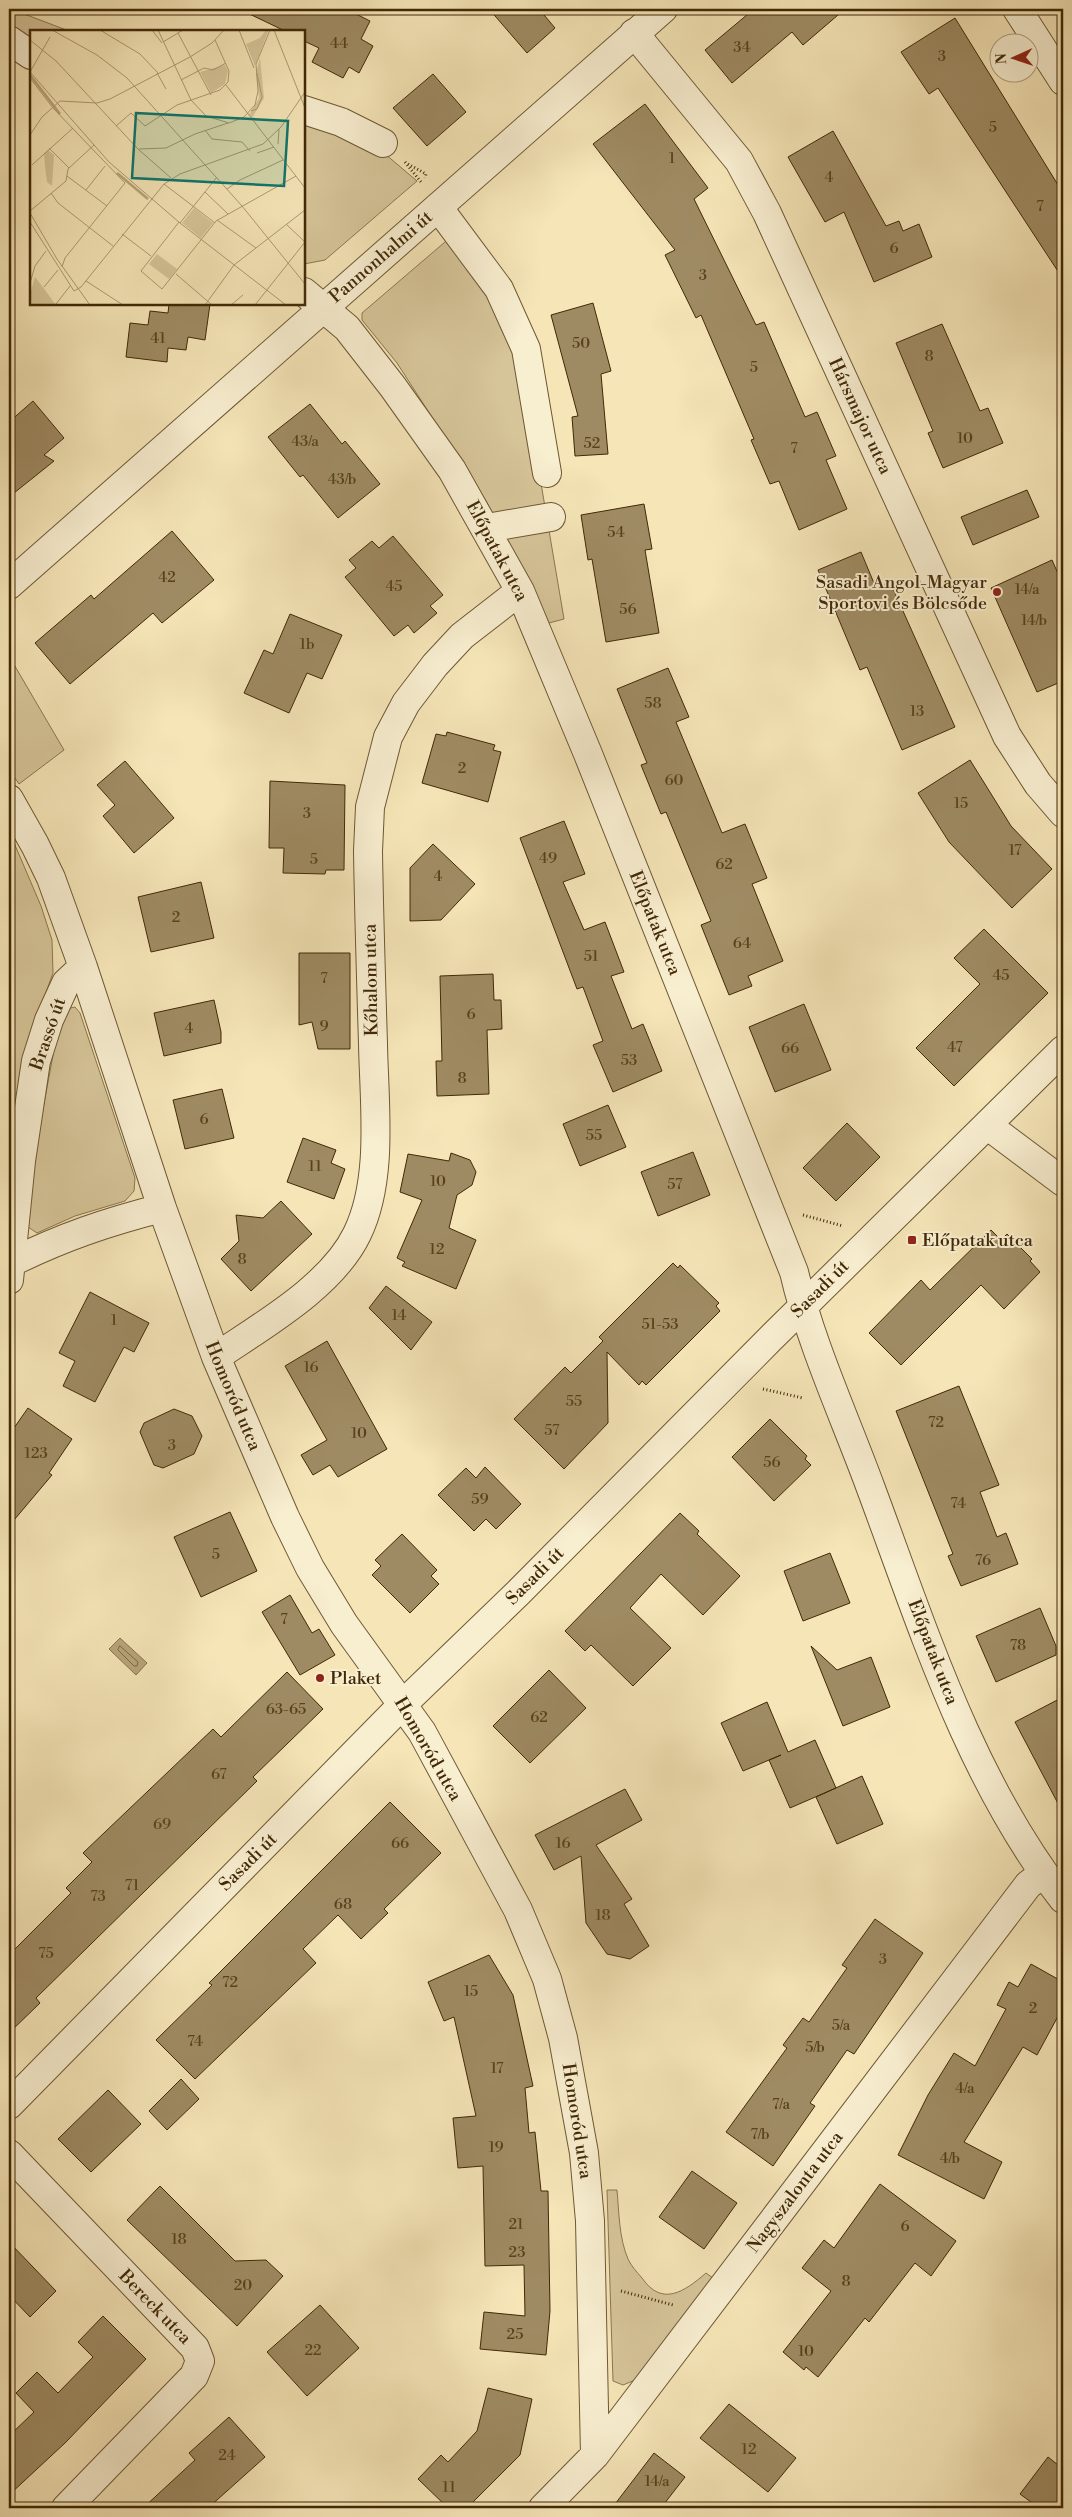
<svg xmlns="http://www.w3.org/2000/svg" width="1072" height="2517" viewBox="0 0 1072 2517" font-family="'Libre Bodoni',serif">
<rect width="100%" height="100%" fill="#f5e5b7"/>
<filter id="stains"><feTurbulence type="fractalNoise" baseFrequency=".004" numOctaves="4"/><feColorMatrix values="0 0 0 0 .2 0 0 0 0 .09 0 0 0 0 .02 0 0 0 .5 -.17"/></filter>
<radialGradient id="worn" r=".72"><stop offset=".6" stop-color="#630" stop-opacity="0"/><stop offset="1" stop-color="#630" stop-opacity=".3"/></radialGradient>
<!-- green -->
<path fill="#d6c599" stroke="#8c7750" d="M 11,9 L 69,31 L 31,31 L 31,41 L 9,26 Z
M 304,125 L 378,148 L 417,181 L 325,260 L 304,264 Z
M 452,236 L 480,275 L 522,371 L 564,619 L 549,623 L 486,501 L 397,363 L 362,320 L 362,313 Z
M 9,656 L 64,750 L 19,784 L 9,769 Z
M 9,831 L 41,906 L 52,940 L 53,973 L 34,1025 L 9,1164 Z
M 75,1007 L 80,1013 L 135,1178 L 134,1191 L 125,1201 L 75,1216 L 37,1233 L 28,1227 L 31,1173 L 59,1023 L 66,1009 Z
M 607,2190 L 617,2190 C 619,2212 619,2238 628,2259 C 631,2266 637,2272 642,2278 C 662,2307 684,2292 706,2273 L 713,2278 L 640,2378 L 623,2385 L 613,2381 Z"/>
<!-- water -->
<path fill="#b8a57b" stroke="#88734d" d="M 120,1638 L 147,1663 L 136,1675 L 109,1649 Z"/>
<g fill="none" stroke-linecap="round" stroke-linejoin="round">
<!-- shore -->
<path stroke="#7c6741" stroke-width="1" d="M 120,1646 L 138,1662 L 137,1666 L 134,1666 L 118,1650 Z"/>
</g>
<!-- building -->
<path fill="#9f8b63" stroke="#412907" d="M 239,9 L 346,9 L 370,21 L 361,39 L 373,46 L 359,73 L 349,67 L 343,78 L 312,62 L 319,48 L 304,41 L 304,31 L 285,31 Z
M 489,9 L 539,9 L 555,28 L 527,53 Z
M 754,9 L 845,9 L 803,45 L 792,32 L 732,83 L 705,50 Z
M 955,18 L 1063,193 L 1063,279 L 938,88 L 929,94 L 901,52 Z
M 433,74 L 466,112 L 427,146 L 393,108 Z
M 645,104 L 708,188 L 694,199 L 756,325 L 764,322 L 805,417 L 817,412 L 836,456 L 826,460 L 847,509 L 799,530 L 779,481 L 770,484 L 751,440 L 754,439 L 701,315 L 696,318 L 665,255 L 675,250 L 593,144 Z
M 833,131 L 886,226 L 899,221 L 903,231 L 919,224 L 932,257 L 874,282 L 844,212 L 825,222 L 788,157 Z
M 593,303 L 611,371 L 601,374 L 608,454 L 575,456 L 572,417 L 578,416 L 551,315 Z
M 169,304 L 210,304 L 205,340 L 188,337 L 186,350 L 168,348 L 167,362 L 126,357 L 130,323 L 148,325 L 150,311 L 168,313 Z
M 942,324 L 980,411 L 988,408 L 1003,443 L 943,468 L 928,433 L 933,431 L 896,343 Z
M 33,401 L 64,438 L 44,455 L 54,461 L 9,497 L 9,422 Z
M 310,404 L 342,444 L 345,441 L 380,484 L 338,518 L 303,475 L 300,477 L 268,437 Z
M 1027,490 L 1039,517 L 973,545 L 961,517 Z
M 644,504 L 652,549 L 645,550 L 659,633 L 606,642 L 592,559 L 588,560 L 581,515 Z
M 172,531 L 214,580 L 162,623 L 153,613 L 70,684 L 35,643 L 91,595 L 94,599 Z
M 393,536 L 443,595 L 430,606 L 437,613 L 414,633 L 408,625 L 394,636 L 345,577 L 356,568 L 349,560 L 372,541 L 379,548 Z
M 861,552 L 876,588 L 890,582 L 955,727 L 902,750 L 867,667 L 860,670 L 818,570 Z
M 1052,560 L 1063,585 L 1063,681 L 1037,692 L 991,588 Z
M 290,614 L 342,635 L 322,679 L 307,673 L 289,713 L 244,693 L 264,650 L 273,654 Z
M 668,668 L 689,717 L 676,722 L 722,833 L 745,824 L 767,878 L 752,884 L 783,961 L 748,976 L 752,986 L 729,995 L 701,925 L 711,921 L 666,812 L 661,814 L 641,765 L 647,763 L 617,689 Z
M 447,732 L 495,745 L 493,750 L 501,752 L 488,802 L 422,783 L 436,734 L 446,736 Z
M 970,760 L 1011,826 L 1052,869 L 1012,908 L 949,842 L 918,793 Z
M 125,761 L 174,818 L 134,853 L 103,816 L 115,805 L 97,785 Z
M 270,781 L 345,785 L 344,870 L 326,870 L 325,874 L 283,873 L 284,848 L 269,848 Z
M 564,821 L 585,874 L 563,882 L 584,930 L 605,922 L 624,972 L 611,976 L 632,1029 L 643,1024 L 662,1071 L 613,1092 L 593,1045 L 603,1041 L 583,987 L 577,989 L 520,838 Z
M 433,844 L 475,884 L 441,920 L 410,921 L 410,868 Z
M 201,882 L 214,938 L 151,952 L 138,897 Z
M 984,929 L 1048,993 L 954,1086 L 916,1048 L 980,984 L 954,958 Z
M 299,953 L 350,953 L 350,1049 L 318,1049 L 312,1022 L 299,1025 Z
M 493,974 L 494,1000 L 501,1000 L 502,1029 L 487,1030 L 489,1094 L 437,1096 L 436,1061 L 442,1061 L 440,976 Z
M 214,1000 L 221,1032 L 221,1043 L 164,1056 L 154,1013 Z
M 804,1004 L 831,1070 L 775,1092 L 749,1027 Z
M 222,1089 L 234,1138 L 185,1149 L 173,1100 Z
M 608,1105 L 626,1147 L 580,1166 L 563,1124 Z
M 847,1123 L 880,1157 L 836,1201 L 803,1168 Z
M 303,1138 L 336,1150 L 331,1163 L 345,1169 L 334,1199 L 287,1182 Z
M 693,1152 L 710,1195 L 658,1216 L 641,1172 Z
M 451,1153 L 470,1160 L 476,1172 L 472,1185 L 457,1195 L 449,1228 L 476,1240 L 456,1289 L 402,1266 L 405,1262 L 397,1258 L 422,1200 L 400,1192 L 408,1154 L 449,1161 Z
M 281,1201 L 312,1234 L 251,1291 L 221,1259 L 239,1241 L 236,1215 L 263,1218 Z
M 991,1230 L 1001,1240 L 1007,1234 L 1032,1259 L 1030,1261 L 1040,1272 L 1004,1309 L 981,1285 L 901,1365 L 869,1333 L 921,1280 L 930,1290 Z
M 673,1263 L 678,1268 L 680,1265 L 719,1303 L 716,1306 L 720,1311 L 646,1385 L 642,1381 L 639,1385 L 607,1352 L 608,1423 L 564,1469 L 514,1419 L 565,1367 L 571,1373 L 603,1341 L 599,1337 Z
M 386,1286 L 432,1322 L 411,1350 L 369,1308 Z
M 90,1292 L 149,1323 L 134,1352 L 124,1347 L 95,1402 L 63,1386 L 75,1361 L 59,1353 Z
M 327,1341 L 387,1449 L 338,1477 L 330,1465 L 313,1475 L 301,1455 L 327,1440 L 285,1366 Z
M 959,1386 L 999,1485 L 980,1492 L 997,1537 L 1006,1533 L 1018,1564 L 961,1586 L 948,1556 L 953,1554 L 896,1411 Z
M 28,1408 L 72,1439 L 49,1473 L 52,1475 L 9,1526 L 9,1435 Z
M 174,1409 L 192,1416 L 202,1436 L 194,1454 L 163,1468 L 154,1465 L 140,1432 L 144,1423 Z
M 770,1419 L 807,1456 L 805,1459 L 811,1465 L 774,1501 L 732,1457 Z
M 485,1467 L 521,1504 L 496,1529 L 486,1519 L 474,1531 L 438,1495 L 466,1468 L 476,1478 Z
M 230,1512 L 257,1571 L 201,1597 L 174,1537 Z
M 680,1513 L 699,1531 L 697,1534 L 740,1576 L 703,1615 L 661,1574 L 630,1608 L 671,1648 L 633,1686 L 591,1645 L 585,1651 L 565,1631 Z
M 402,1534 L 437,1570 L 431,1576 L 439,1584 L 410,1613 L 372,1575 L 381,1566 L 375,1560 Z
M 830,1553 L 850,1603 L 803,1621 L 784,1571 Z
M 290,1595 L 312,1633 L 319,1629 L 335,1655 L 300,1675 L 262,1612 Z
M 1040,1608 L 1056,1646 L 1056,1655 L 996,1682 L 976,1636 Z
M 811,1646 L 837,1670 L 871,1657 L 890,1707 L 843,1726 Z
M 549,1670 L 586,1708 L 530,1763 L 493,1726 Z
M 287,1672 L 323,1709 L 253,1777 L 257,1781 L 36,1998 L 40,2003 L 9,2033 L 9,1955 L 71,1893 L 66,1888 L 92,1862 L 83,1853 L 213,1729 L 221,1737 Z
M 1063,1697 L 1063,1813 L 1015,1722 Z
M 767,1702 L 788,1752 L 815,1740 L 836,1788 L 790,1808 L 769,1760 L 781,1755 L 743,1771 L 721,1723 Z
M 862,1776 L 883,1824 L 837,1844 L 816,1797 Z
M 625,1789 L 642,1820 L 596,1845 L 632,1899 L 624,1904 L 649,1946 L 630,1959 L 607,1954 L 586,1923 L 581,1856 L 554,1870 L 535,1835 Z
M 390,1802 L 441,1853 L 384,1909 L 388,1913 L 361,1939 L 338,1915 L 303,1949 L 316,1963 L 195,2079 L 156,2040 L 212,1985 L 209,1983 Z
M 875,1919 L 923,1953 L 854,2054 L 847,2050 L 810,2103 L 815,2106 L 773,2166 L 726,2132 L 787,2048 L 783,2045 L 803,2018 L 809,2022 L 847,1968 L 842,1965 Z
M 489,1955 L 513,1995 L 533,2086 L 525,2088 L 529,2133 L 535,2132 L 541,2191 L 548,2191 L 550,2311 L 546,2355 L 480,2349 L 484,2312 L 525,2316 L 524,2265 L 485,2266 L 483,2166 L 458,2168 L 453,2118 L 476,2116 L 454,2017 L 444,2021 L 428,1982 Z
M 1031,1964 L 1063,1982 L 1063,2007 L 1037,2055 L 1023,2047 L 964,2142 L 1002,2162 L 984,2199 L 898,2155 L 928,2095 L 954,2053 L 975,2066 L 1006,2009 L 997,2005 L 1009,1982 L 1018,1987 Z
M 181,2079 L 199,2099 L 167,2130 L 149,2111 Z
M 108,2090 L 141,2124 L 91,2172 L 58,2139 Z
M 692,2171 L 737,2203 L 704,2249 L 659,2217 Z
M 880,2184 L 956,2241 L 931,2276 L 915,2263 L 869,2322 L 865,2318 L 818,2377 L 806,2367 L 804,2370 L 783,2352 L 831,2291 L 802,2268 L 824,2240 L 834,2248 Z
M 160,2186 L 235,2261 L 266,2260 L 283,2276 L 237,2326 L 127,2220 Z
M 9,2242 L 56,2291 L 30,2317 L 9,2295 Z
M 320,2305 L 359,2348 L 307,2396 L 267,2352 Z
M 103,2316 L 146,2359 L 65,2443 L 9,2495 L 9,2436 L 34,2412 L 16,2393 L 37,2372 L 58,2393 L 93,2357 L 78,2342 Z
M 488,2388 L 532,2399 L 520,2455 L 467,2508 L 448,2508 L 418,2479 L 441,2455 L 448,2462 L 477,2431 Z
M 729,2404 L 796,2458 L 768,2492 L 700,2438 Z
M 229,2417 L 265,2457 L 208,2508 L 143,2508 L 195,2460 L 189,2453 Z
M 654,2453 L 685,2477 L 661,2508 L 612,2508 Z
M 1048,2457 L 1063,2469 L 1063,2508 L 1039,2508 L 1020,2494 Z"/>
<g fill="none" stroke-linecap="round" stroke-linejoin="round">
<!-- minor casing -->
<g stroke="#6e5833" stroke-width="30">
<path id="minor" d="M 1017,9 L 1063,81
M 634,33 L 739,161 L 767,213 L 1007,736 L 1038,784 L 1063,813
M 9,40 L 31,55
M 304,110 L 341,122 L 383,143
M 438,207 L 499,289 L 526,349 L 547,473
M 304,292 L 347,328 L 393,387 L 452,470 L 520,591 L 588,754 L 794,1272 C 810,1342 845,1418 870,1486 C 923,1628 969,1778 1063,1899
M 487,528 L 551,517
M 9,585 L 663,9
M 9,799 L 35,845 L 51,878 L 83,967 L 66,983 L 49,1020 L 36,1061 L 21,1161 L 9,1280
M 83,967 L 162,1208 L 216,1357 L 285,1517 L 310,1568 L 344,1624 L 422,1732 L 518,1910 L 547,1979 L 563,2038 L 584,2153 L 590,2221 L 595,2455
M 987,1125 L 1063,1182
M 12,1262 C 63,1237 107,1222 162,1208
M 216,1357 C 263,1325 332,1286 357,1234 C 384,1179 374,1103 373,1044 C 371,979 369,915 368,851 L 370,807 L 388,737 L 406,703 L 435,665 L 462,636 L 520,591
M 9,2105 L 403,1704 L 518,1593 L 770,1339 L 1063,1050
M 9,2154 L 195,2348 L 200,2361 L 194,2376 L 66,2508
M 543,2508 L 595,2455 L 1028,1885 L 1043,1873"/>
</g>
<!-- path -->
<path stroke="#412907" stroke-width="3" stroke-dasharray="1 2.5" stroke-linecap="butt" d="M 405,162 L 421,182
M 408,164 L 426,174 L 425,178
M 803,1215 L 843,1226
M 763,1389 L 803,1398
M 621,2291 L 673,2305"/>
<!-- minor -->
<use href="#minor" stroke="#f8eed0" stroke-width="28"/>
</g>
<!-- markers -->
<g fill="#8f2418" stroke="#f8eed0" stroke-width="2">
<circle cx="997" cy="592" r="5"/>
<rect x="907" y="1235" width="10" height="10" rx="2.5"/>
<circle cx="320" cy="1678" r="5"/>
</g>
<g text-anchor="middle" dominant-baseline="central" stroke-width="4" stroke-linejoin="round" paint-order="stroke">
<!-- number labels -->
<g font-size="15" fill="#58421e">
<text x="339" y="43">44</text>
<text x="742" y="47">34</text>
<text x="942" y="56">3</text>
<text x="993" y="127">5</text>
<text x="672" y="158">1</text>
<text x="829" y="177">4</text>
<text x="1040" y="206">7</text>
<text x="894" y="248">6</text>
<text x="703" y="275">3</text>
<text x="158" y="338">41</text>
<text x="581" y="343">50</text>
<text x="929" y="356">8</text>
<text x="754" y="367">5</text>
<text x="965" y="438">10</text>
<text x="305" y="441">43/a</text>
<text x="592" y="443">52</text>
<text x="794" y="448">7</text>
<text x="342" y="479">43/b</text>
<text x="616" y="532">54</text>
<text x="167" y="577">42</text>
<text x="394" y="586">45</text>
<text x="1027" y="589">14/a</text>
<text x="628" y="609">56</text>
<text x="1034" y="620">14/b</text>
<text x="307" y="644">1b</text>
<text x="653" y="703">58</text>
<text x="917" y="711">13</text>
<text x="462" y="768">2</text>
<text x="674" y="780">60</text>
<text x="961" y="803">15</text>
<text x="307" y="813">3</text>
<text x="1015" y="850">17</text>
<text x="548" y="858">49</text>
<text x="314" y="859">5</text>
<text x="724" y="864">62</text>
<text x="438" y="876">4</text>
<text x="176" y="917">2</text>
<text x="742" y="943">64</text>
<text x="591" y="956">51</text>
<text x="1001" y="975">45</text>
<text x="324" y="978">7</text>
<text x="471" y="1014">6</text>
<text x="324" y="1026">9</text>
<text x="189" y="1028">4</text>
<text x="955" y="1047">47</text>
<text x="790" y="1048">66</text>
<text x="629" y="1060">53</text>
<text x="462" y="1078">8</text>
<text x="204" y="1119">6</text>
<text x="594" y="1135">55</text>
<text x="315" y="1166">11</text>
<text x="438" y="1181">10</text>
<text x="675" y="1184">57</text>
<text x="437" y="1249">12</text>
<text x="242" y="1259">8</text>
<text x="399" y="1315">14</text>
<text x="114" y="1320">1</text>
<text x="660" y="1324">51-53</text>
<text x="311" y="1367">16</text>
<text x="574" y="1401">55</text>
<text x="936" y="1422">72</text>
<text x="552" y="1430">57</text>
<text x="359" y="1433">10</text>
<text x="172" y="1445">3</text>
<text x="36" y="1453">123</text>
<text x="772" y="1462">56</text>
<text x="480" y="1499">59</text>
<text x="958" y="1503">74</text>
<text x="216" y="1554">5</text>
<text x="983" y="1560">76</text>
<text x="284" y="1619">7</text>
<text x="1018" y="1645">78</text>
<text x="286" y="1709">63-65</text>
<text x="539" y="1717">62</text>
<text x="219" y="1774">67</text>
<text x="162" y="1824">69</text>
<text x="400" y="1843">66</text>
<text x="563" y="1843">16</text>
<text x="132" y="1885">71</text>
<text x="98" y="1896">73</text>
<text x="343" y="1904">68</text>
<text x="603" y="1915">18</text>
<text x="46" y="1953">75</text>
<text x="883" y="1959">3</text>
<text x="230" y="1982">72</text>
<text x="471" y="1991">15</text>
<text x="1033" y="2008">2</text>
<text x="841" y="2025">5/a</text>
<text x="195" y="2041">74</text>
<text x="815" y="2047">5/b</text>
<text x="497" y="2068">17</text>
<text x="965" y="2088">4/a</text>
<text x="781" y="2104">7/a</text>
<text x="760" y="2134">7/b</text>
<text x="496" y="2147">19</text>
<text x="950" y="2158">4/b</text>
<text x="516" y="2224">21</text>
<text x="905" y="2226">6</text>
<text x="179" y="2239">18</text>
<text x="517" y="2252">23</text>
<text x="846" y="2281">8</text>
<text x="243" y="2285">20</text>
<text x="515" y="2334">25</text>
<text x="313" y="2350">22</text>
<text x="806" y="2351">10</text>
<text x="749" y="2449">12</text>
<text x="227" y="2455">24</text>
<text x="657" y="2481">14/a</text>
<text x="449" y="2487">11</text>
</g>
<!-- street labels -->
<g font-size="18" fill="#412907" stroke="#f8eed0">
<text transform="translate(381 257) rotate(-41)">Pannonhalmi út</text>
<text transform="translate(860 416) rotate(65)">Hársmajor utca</text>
<text transform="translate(497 551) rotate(62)">Előpatak utca</text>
<text transform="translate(655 923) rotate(68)">Előpatak utca</text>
<text transform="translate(371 980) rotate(-91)">Kőhalom utca</text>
<text transform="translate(48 1034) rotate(-71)">Brassó út</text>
<text transform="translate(820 1289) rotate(-45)">Sasadi út</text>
<text transform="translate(233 1396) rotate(67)">Homoród utca</text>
<text transform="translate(535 1576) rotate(-45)">Sasadi út</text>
<text transform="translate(933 1652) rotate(69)">Előpatak utca</text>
<text transform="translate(428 1749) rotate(60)">Homoród utca</text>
<text transform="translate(248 1862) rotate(-45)">Sasadi út</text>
<text transform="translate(577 2121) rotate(81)">Homoród utca</text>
<text transform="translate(795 2192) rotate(-53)">Nagyszalonta utca</text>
<text transform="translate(155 2307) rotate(46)">Bereck utca</text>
</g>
<!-- poi labels -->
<g font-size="18" fill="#412907" stroke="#f8eed0" text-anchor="start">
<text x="987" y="582" text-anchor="end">Sasadi Angol-Magyar<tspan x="987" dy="21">Sportovi és Bölcsőde</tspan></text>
<text x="922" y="1240">Előpatak utca</text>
<text x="330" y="1678">Plaket</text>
</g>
</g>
<!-- overview -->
<g transform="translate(30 30)">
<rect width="275" height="275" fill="#f5e5b7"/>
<path d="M 236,0 L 238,1 L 225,36 L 216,14 L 230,8 ZM 230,28 L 234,68 L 222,88 L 219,85 L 229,68 L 226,43 ZM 195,35 L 198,41 L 195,54 L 181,63 L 170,42 ZM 18,120 L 24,125 L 22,156 L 17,152 L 15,136 L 14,123 ZM 164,178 L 183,193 L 171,208 L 152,193 ZM 127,224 L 147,239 L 139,249 L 119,234 ZM 5,247 L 9,252 L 26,275 L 2,275 L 0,264 Z" fill="#d6c599"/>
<path fill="none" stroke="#b8a57b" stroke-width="2.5" d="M 0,45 L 30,84M 87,143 L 118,169"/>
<path fill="none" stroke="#ad9a71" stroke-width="1" d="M 22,0 L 67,25 L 97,48 L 212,176 L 275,254M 70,0 L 110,24 L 128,43M 122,0 L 132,13M 128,0 L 161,70 L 176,86 L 199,93 L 214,87 L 225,75 L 228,61 L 226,34 L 240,0M 209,0 L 224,38M 244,0 L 275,78M 148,3 L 181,65M 0,10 L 26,31 L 108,119 L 141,148M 133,12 L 153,0M 0,42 L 79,132 L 150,193 L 256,275M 0,42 L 20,7M 127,43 L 136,59M 0,48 L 23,78 L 95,153M 151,50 L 174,38 L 183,40 L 196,33M 196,55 L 275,158M 221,81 L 227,79 L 232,67 L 227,43M 86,96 L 101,83 L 115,96 L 147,75 L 190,60 L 198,52 L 199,41 L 185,10M 175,100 L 182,109 L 212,112 L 220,121M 0,105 L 12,87 L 30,71 L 67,73 L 80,69 L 160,27 L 182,13 L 194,0M 248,114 L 249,99M 19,118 L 39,138M 109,119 L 136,118 L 165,104 L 198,93M 227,123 L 244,117M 2,135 L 43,98M 37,146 L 77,176M 134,154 L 185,193M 197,159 L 210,150 L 253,130M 56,160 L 75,136M 175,162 L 198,184M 21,163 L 28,173 L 83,216M 0,181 L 36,151 L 38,139 L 64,115M 0,183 L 27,229 L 60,275M 187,190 L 226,218M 0,192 L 44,261 L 51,257 L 134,154 L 150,144 L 233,114 L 251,97 L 275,62M 149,192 L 111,241 L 132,259 L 186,191 L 266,146M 150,193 L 187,147M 256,194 L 275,212M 92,204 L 121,226M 32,237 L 35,228 L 95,153M 146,244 L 182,275M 56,251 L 93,275M 0,253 L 5,236 L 16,221M 14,257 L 28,240M 26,274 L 40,256M 175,275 L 204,235 L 275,180M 201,275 L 213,265M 225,275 L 275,212"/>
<path fill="#0f766e" fill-opacity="0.15" stroke="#0f766e" stroke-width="2.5" d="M 106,83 L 258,91 L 254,156 L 102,148 Z"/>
<rect width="275" height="275" fill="none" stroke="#412907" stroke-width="2.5"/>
</g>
<!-- margin -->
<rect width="1072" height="2517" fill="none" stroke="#f5e5b7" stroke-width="30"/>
<rect x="10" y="10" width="1052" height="2497" fill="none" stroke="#412907" stroke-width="2.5"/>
<rect x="15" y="15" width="1042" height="2487" fill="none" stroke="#412907"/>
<!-- north arrow -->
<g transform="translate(1014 58) rotate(267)"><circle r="24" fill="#f8eed0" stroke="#af9f80"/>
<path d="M0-4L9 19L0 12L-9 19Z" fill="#8f2418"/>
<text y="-8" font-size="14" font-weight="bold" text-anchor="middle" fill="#412907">N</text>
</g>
<rect width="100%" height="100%" filter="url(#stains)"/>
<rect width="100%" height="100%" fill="url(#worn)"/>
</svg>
